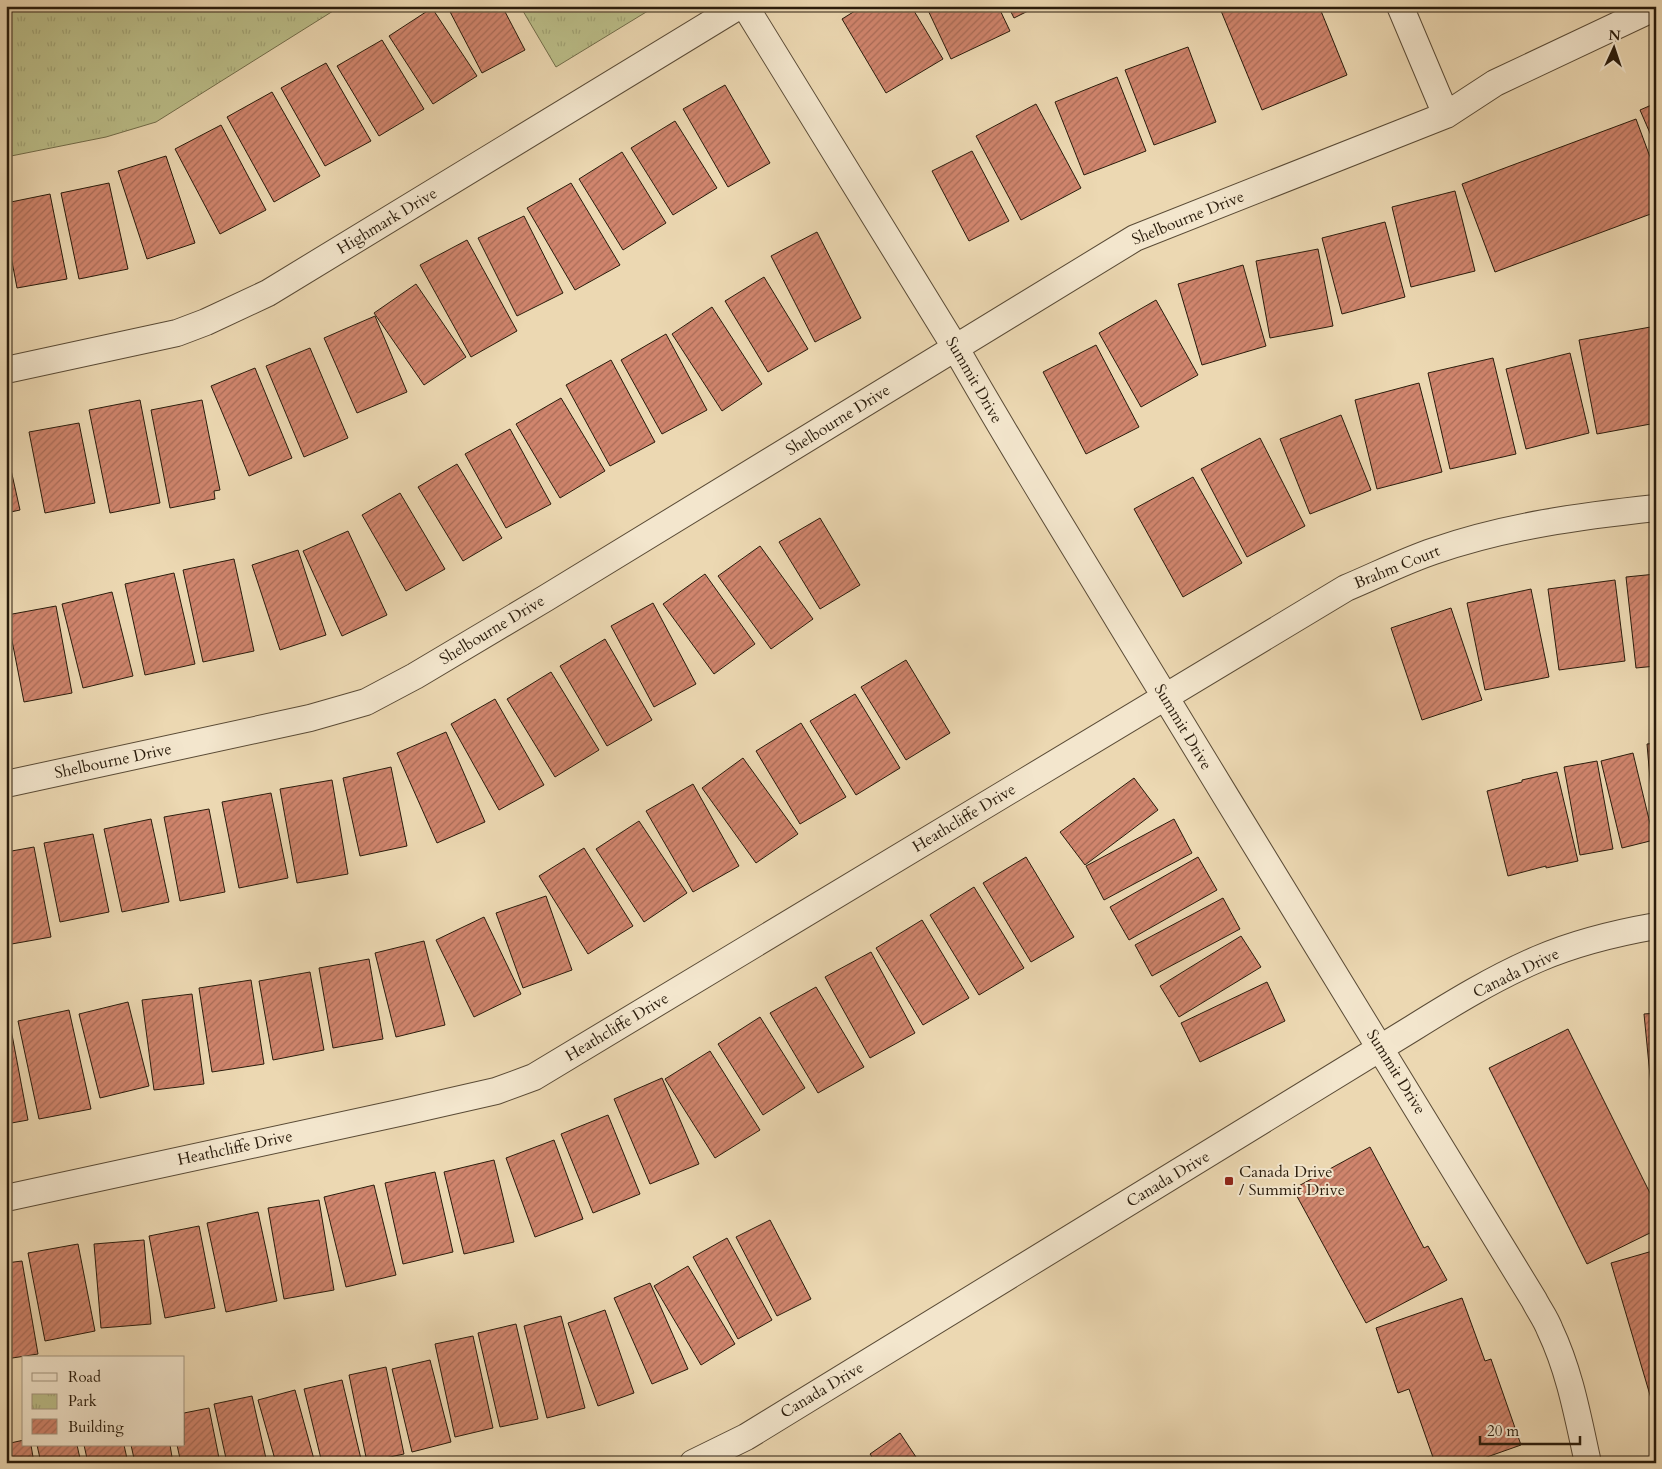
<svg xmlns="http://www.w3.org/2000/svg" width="1662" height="1469" viewBox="0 0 1662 1469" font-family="Cardo,serif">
<defs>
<pattern id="park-tufts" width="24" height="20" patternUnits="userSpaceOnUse" patternTransform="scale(1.25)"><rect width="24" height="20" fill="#bbbe89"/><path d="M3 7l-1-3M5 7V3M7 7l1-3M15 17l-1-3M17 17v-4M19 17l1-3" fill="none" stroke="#a1a375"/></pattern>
<pattern id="building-hatch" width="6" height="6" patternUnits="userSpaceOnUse" patternTransform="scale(1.25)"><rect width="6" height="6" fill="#d0856d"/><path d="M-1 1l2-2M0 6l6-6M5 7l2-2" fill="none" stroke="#a96c58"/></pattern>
</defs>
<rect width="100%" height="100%" fill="#ecd8b2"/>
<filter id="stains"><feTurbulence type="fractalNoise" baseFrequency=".004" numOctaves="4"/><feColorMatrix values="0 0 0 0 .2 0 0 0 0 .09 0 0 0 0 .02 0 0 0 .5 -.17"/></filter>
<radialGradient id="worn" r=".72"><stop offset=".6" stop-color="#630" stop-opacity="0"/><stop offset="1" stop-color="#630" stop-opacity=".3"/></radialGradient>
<!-- park -->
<path fill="url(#park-tufts)" stroke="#726d4a" d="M 6,6 L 341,6 L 156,122 L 106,137 L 6,157 Z
M 520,6 L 656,6 L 556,67 Z"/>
<!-- building -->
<path fill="url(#building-hatch)" stroke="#2a1c0c" d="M 447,6 L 502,6 L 525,50 L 482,73 Z
M 863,6 L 911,6 L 943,59 L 886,93 L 842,19 Z
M 926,6 L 998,6 L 1010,31 L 951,59 Z
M 1008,6 L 1038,6 L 1014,18 Z
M 1219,6 L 1319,6 L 1347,75 L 1262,110 Z
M 432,8 L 477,76 L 433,104 L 389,36 Z
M 382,40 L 424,109 L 379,136 L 337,66 Z
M 1188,47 L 1216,122 L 1154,145 L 1125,70 Z
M 326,63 L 371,141 L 325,166 L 281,88 Z
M 1117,77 L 1146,151 L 1084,175 L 1055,102 Z
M 725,85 L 770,163 L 728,187 L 683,109 Z
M 272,92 L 320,176 L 274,202 L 227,117 Z
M 1656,103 L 1656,147 L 1640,110 Z
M 1036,104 L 1081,188 L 1021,220 L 976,136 Z
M 1636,119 L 1656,173 L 1656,212 L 1495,272 L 1462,184 Z
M 675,121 L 717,188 L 673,215 L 631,148 Z
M 221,125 L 266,210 L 220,234 L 175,149 Z
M 972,151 L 1009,221 L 969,241 L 932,171 Z
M 622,152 L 666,223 L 623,250 L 579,179 Z
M 166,156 L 195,243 L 147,259 L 118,171 Z
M 109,183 L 128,269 L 79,279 L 61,193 Z
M 571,183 L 620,265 L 575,290 L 527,208 Z
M 1455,191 L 1475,271 L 1411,287 L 1392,207 Z
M 50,194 L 67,279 L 17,288 L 6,230 L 6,203 Z
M 524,216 L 563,293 L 517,316 L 478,238 Z
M 1385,222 L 1405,297 L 1342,314 L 1322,238 Z
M 817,232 L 861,318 L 815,342 L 771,256 Z
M 467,240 L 517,331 L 471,357 L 420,265 Z
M 1318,249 L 1333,326 L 1270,338 L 1256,261 Z
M 1243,265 L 1266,346 L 1202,365 L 1178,284 Z
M 764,277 L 808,349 L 768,372 L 725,301 Z
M 416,284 L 466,357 L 424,385 L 374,313 Z
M 1156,300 L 1198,375 L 1141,407 L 1099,333 Z
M 712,307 L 762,384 L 722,411 L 672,334 Z
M 375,316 L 407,392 L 357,413 L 324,338 Z
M 1656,326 L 1656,423 L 1597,434 L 1579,340 Z
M 666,334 L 707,410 L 662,434 L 621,360 Z
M 1096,345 L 1139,427 L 1086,454 L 1043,372 Z
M 310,348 L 348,438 L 304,457 L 266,366 Z
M 1570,353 L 1589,433 L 1526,449 L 1506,369 Z
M 1493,358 L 1516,454 L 1450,469 L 1428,373 Z
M 611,360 L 655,442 L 610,466 L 566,385 Z
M 255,368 L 292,458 L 249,476 L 211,386 Z
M 1419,383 L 1442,472 L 1377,489 L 1355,400 Z
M 561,398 L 605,471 L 560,498 L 516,424 Z
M 140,400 L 160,503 L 110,513 L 89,410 Z
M 202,400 L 220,490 L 214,491 L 215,499 L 170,508 L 151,410 Z
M 1341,415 L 1371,490 L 1310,514 L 1280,439 Z
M 79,423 L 95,503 L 45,513 L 29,432 Z
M 510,429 L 551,504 L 506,528 L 465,454 Z
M 1260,438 L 1305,526 L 1247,557 L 1201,469 Z
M 6,452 L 7,452 L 20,510 L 6,513 Z
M 457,464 L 502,538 L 463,561 L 418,487 Z
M 1193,477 L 1242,563 L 1183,597 L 1134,509 Z
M 400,493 L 445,569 L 406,591 L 362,515 Z
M 820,518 L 860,585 L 820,609 L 779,542 Z
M 348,531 L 387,615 L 342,636 L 303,551 Z
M 760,546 L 813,619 L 771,649 L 718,576 Z
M 298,550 L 326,635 L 280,650 L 252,565 Z
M 234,559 L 254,651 L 203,662 L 183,570 Z
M 174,573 L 195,664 L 145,675 L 125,584 Z
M 705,574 L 755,644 L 714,674 L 663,604 Z
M 1656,574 L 1656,666 L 1636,668 L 1626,577 Z
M 1615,580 L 1625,661 L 1559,670 L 1548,589 Z
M 1531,589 L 1549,677 L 1485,690 L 1467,603 Z
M 112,592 L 133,676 L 83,688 L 62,604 Z
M 653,603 L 696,684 L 654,707 L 611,626 Z
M 56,606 L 72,693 L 24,702 L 7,615 Z
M 1451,608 L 1482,700 L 1422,720 L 1391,628 Z
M 605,639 L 652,720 L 607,746 L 560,666 Z
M 906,660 L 950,733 L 906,760 L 861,687 Z
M 551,672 L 599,750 L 555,777 L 507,699 Z
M 855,694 L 900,768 L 856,795 L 810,721 Z
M 495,699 L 544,785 L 499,810 L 451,724 Z
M 801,723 L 846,797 L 800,824 L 756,751 Z
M 446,732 L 485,822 L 437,843 L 397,753 Z
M 1656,743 L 1656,837 L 1655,837 L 1647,744 Z
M 1633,753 L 1654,840 L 1622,848 L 1601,761 Z
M 743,758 L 798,834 L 756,863 L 702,788 Z
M 1597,761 L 1613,849 L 1580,855 L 1564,767 Z
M 391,767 L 407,846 L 360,856 L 343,778 Z
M 1557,772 L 1578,861 L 1546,868 L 1546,866 L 1508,876 L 1487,791 L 1522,782 L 1522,780 Z
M 1134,778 L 1158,810 L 1085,865 L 1060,832 Z
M 332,780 L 348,874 L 297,883 L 280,789 Z
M 693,784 L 739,866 L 693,892 L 646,811 Z
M 271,793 L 288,878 L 239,888 L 222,802 Z
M 209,809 L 225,892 L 180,901 L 164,817 Z
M 151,819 L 169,902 L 122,912 L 104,829 Z
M 1174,819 L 1192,853 L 1104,900 L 1086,866 Z
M 639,821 L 687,893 L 644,922 L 596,849 Z
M 93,834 L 109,912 L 60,922 L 44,843 Z
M 34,847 L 51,937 L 6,945 L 6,852 Z
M 584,848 L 633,926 L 588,954 L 539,876 Z
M 1026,857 L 1074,937 L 1031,962 L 983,883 Z
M 1198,857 L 1217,890 L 1129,940 L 1110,907 Z
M 974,887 L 1024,968 L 979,995 L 930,915 Z
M 546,896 L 572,970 L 523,988 L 496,913 Z
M 1223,898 L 1240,929 L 1152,976 L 1135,945 Z
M 484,917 L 521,994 L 474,1017 L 436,940 Z
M 922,920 L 969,998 L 923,1025 L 876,948 Z
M 1241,936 L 1261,967 L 1179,1017 L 1160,986 Z
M 424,941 L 445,1025 L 396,1037 L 375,953 Z
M 871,952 L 915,1033 L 870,1058 L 825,977 Z
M 369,959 L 383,1039 L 333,1048 L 319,968 Z
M 310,972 L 324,1050 L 273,1060 L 259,981 Z
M 251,980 L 264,1064 L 212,1072 L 199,988 Z
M 1267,982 L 1285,1021 L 1200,1062 L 1181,1023 Z
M 816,987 L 864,1067 L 818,1093 L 770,1013 Z
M 192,994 L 204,1084 L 154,1090 L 142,1000 Z
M 128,1002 L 149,1086 L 100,1098 L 79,1014 Z
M 69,1010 L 91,1109 L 39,1119 L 18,1021 Z
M 1656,1013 L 1656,1096 L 1652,1096 L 1644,1014 Z
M 760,1017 L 805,1088 L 763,1115 L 718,1044 Z
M 10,1024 L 28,1120 L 6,1124 L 6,1025 Z
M 1568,1029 L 1656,1205 L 1656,1230 L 1587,1264 L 1489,1068 Z
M 710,1051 L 760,1130 L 715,1158 L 665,1079 Z
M 662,1078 L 699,1164 L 650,1184 L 614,1099 Z
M 608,1115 L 640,1194 L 593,1213 L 561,1134 Z
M 554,1140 L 583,1219 L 535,1237 L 506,1158 Z
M 1370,1147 L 1424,1248 L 1428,1246 L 1447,1280 L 1366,1323 L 1293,1189 Z
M 494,1160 L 514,1242 L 464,1254 L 444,1172 Z
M 435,1172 L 453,1252 L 403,1264 L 385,1183 Z
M 374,1185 L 396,1275 L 346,1287 L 324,1197 Z
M 319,1200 L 334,1290 L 284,1299 L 268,1208 Z
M 258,1212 L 277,1301 L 226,1312 L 207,1223 Z
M 770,1220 L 811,1299 L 777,1316 L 736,1237 Z
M 199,1226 L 215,1308 L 165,1318 L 149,1236 Z
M 727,1238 L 772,1320 L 738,1339 L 693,1257 Z
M 144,1240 L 151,1324 L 101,1328 L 94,1244 Z
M 78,1244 L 95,1331 L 45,1341 L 28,1253 Z
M 1656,1250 L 1656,1412 L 1655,1412 L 1611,1263 Z
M 22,1261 L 38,1354 L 6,1359 L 6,1263 Z
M 688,1266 L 735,1344 L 701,1365 L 654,1286 Z
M 650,1283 L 688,1369 L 652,1384 L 614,1298 Z
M 1462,1298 L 1485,1361 L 1491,1359 L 1521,1445 L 1470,1463 L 1435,1463 L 1409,1389 L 1398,1393 L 1376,1328 Z
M 605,1310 L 634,1393 L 598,1406 L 568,1323 Z
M 561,1316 L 585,1408 L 547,1418 L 524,1326 Z
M 516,1324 L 538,1419 L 500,1427 L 478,1333 Z
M 473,1336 L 493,1428 L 455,1437 L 435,1344 Z
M 430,1360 L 451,1442 L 412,1452 L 392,1369 Z
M 386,1367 L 404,1454 L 367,1462 L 349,1375 Z
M 342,1380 L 361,1459 L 344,1463 L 322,1463 L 304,1389 Z
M 295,1390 L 315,1463 L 276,1463 L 258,1400 Z
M 252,1396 L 267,1463 L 227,1463 L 214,1404 Z
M 209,1408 L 220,1463 L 181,1463 L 177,1445 L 184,1445 L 184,1413 Z
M 900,1433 L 920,1463 L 876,1463 L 870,1454 Z
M 24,1440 L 24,1445 L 31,1445 L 34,1463 L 6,1463 L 6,1444 Z
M 37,1445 L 77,1445 L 81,1463 L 41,1463 Z
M 84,1445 L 124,1445 L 128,1463 L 88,1463 Z
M 131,1445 L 170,1445 L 173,1463 L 135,1463 Z"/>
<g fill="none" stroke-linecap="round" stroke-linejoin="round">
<!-- street casing -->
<g stroke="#5a4b36" stroke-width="28">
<path id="street" d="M 745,6 L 955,347 C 1007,439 1064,530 1119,621 C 1256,848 1397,1072 1534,1300 C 1539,1310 1546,1319 1550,1330 C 1570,1372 1578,1418 1588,1463
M 1400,6 L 1446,115
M 6,370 L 177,333 L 206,322 L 268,293 L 739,6
M 6,784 L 310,718 L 366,702 L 415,676 L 546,598 L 1135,238 L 1446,115 L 1495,83 L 1656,7
M 6,1198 L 408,1111 L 496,1091 L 534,1077 L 1346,588 C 1375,576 1404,561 1434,551 C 1506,526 1581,516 1656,508
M 693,1463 L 746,1437 L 1413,1028 C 1453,1003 1494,978 1538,959 C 1575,943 1616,933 1656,926"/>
</g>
<!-- street -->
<use href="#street" stroke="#f3e6cd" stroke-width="26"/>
</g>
<!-- markers -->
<rect fill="#8f2418" stroke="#f3e6cd" stroke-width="2" x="1224" y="1176" width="10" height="10" rx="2.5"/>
<g text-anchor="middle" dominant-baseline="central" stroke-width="4" stroke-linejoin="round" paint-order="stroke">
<!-- street labels -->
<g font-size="16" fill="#2a1c0c" stroke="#f3e6cd">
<text transform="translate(1188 218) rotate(-22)">Shelbourne Drive</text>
<text transform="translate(387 221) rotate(-31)">Highmark Drive</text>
<text transform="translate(974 380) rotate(60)">Summit Drive</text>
<text transform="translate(838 420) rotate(-32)">Shelbourne Drive</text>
<text transform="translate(1397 567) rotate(-22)">Brahm Court</text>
<text transform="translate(492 630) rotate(-31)">Shelbourne Drive</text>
<text transform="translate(1183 727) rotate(59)">Summit Drive</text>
<text transform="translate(113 761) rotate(-12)">Shelbourne Drive</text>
<text transform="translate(964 818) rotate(-31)">Heathcliffe Drive</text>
<text transform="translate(1516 973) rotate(-26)">Canada Drive</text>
<text transform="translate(617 1027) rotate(-31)">Heathcliffe Drive</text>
<text transform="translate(1396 1072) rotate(58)">Summit Drive</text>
<text transform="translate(235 1148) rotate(-12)">Heathcliffe Drive</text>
<text transform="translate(1168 1179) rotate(-31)">Canada Drive</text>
<text transform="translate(822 1390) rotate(-31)">Canada Drive</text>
</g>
<!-- poi labels -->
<g font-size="16" fill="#2a1c0c" stroke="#f3e6cd" text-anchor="start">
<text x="1239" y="1172">Canada Drive<tspan x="1239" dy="18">/ Summit Drive</tspan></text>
</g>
</g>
<!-- margin -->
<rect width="1662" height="1469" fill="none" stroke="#ecd8b2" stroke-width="25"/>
<rect x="8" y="8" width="1647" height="1454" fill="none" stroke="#2a1c0c" stroke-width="2.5"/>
<rect x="12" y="12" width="1637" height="1444" fill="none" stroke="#2a1c0c"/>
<!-- legend -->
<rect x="22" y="1356" width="162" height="90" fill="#f3e6cd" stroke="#a39580"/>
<rect x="32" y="1373" width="25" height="8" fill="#f3e6cd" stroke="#a39580"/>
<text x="68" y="1382" font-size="15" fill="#2a1c0c">Road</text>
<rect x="32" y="1394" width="25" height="15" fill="url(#park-tufts)" stroke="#a39580"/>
<text x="68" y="1406" font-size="15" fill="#2a1c0c">Park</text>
<rect x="32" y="1419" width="25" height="15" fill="url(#building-hatch)" stroke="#a39580"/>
<text x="68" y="1432" font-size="15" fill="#2a1c0c">Building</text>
<!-- north arrow -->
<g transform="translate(1614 48) rotate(3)" stroke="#f3e6cd" stroke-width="4" paint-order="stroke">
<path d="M0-4L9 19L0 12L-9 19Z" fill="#2a1c0c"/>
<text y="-8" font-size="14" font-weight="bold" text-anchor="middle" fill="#2a1c0c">N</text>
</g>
<!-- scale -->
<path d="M1480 1436v8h100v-8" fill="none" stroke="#2a1c0c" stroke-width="2.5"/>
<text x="1487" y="1436" font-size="15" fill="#2a1c0c" stroke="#f3e6cd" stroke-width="4" paint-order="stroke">20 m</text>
<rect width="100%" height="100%" filter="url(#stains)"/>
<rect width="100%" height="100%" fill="url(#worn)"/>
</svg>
